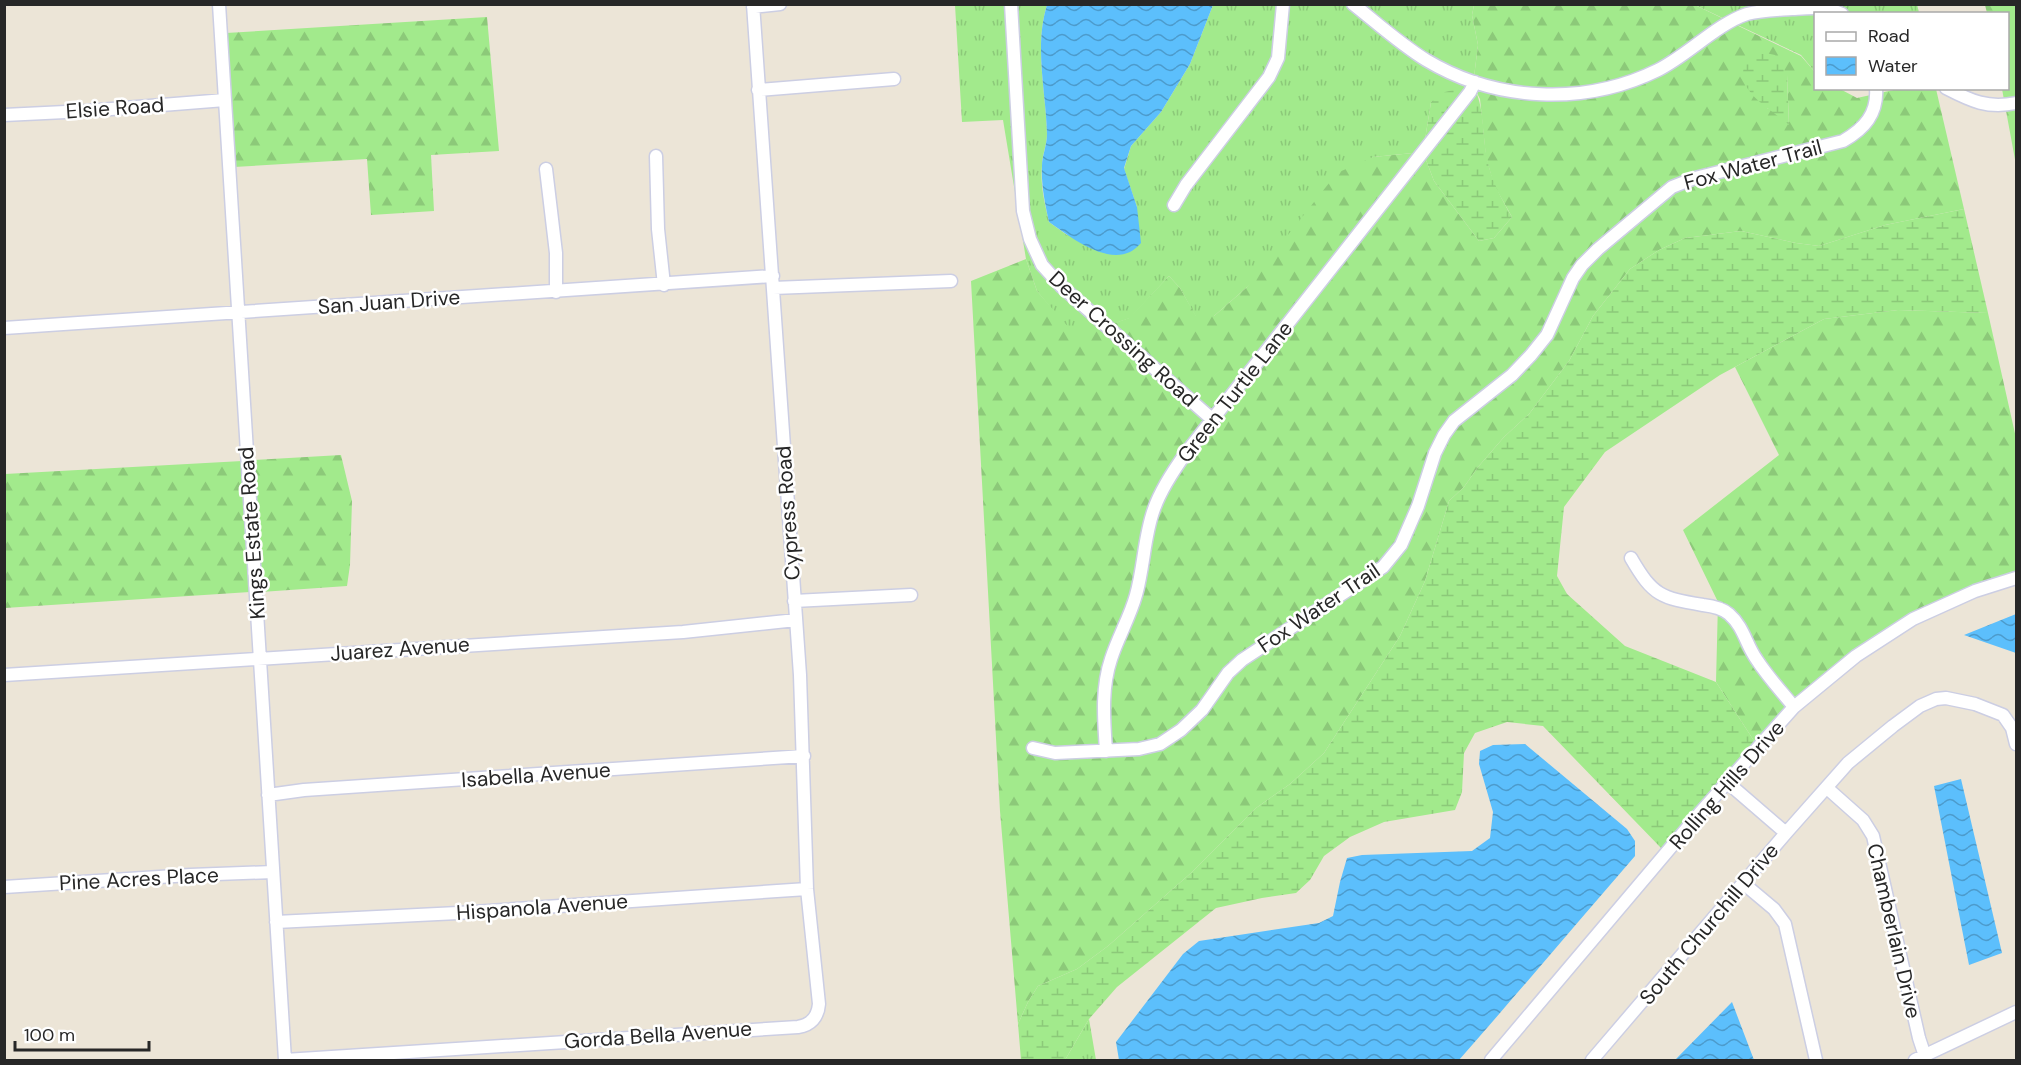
<svg xmlns="http://www.w3.org/2000/svg" width="2021" height="1065" viewBox="0 0 2021 1065" font-family="'DM Sans',sans-serif">
<defs>
<pattern id="grass-tufts" width="24" height="20" patternUnits="userSpaceOnUse" patternTransform="scale(1.5)"><rect width="24" height="20" fill="#a2ea8c"/><path d="M3 7l-1-3M5 7V3M7 7l1-3M15 17l-1-3M17 17v-4M19 17l1-3" fill="none" stroke="#8cc979"/></pattern>
<pattern id="forest-firs" width="22" height="20" patternUnits="userSpaceOnUse" patternTransform="scale(1.5)"><rect width="22" height="20" fill="#a2ea8c"/><path d="M5 1l3.5 6h-7zM16 11l3.5 6h-7z" fill="#8cc979"/></pattern>
<pattern id="wetland-marsh" width="20" height="14" patternUnits="userSpaceOnUse" patternTransform="scale(1.5)"><rect width="20" height="14" fill="#a2ea8c"/><path d="M1 5h8M5 5V1M11 12h8M15 12V8" fill="none" stroke="#8cc979"/></pattern>
<pattern id="water-waves" width="16" height="10" patternUnits="userSpaceOnUse" patternTransform="scale(1.5)"><rect width="16" height="10" fill="#5cbffc"/><path d="M0 5q4-4 8 0t8 0" fill="none" stroke="#4c9bcc"/></pattern>
</defs>
<rect width="100%" height="100%" fill="#ece5d7"/>
<!-- grass -->
<path fill="url(#grass-tufts)" d="M 1917,4 L 1919,13 L 1816,14 L 1815,72 L 1801,55 L 1695,5 Z
M 955,5 L 1047,5 C 1034,47 1046,91 1047,134 C 1047,145 1042,155 1042,166 C 1040,185 1045,204 1049,222 L 1067,235 L 1137,207 L 1124,169 L 1131,146 L 1161,112 L 1190,64 L 1213,5 L 1474,5 L 1472,15 L 1478,45 L 1473,85 L 1431,102 L 1423,152 L 1373,157 L 1246,288 L 1214,316 L 1196,317 L 1180,288 L 1169,276 L 1130,318 L 1098,329 L 1069,330 L 1037,291 L 1026,259 L 1003,120 L 962,122 Z
M 1089,1019 L 1096,1060 L 1065,1060 Z"/>
<!-- forest -->
<path fill="url(#forest-firs)" fill-rule="evenodd" d="M 1474,5 L 1695,5 L 1801,56 L 1815,72 L 1816,88 L 1840,89 L 1857,98 L 1898,89 L 1936,89 L 1964,209 L 1885,225 L 1819,246 L 1796,243 L 1741,231 L 1685,238 L 1659,250 L 1630,269 L 1593,316 L 1569,361 L 1529,414 L 1504,437 L 1478,467 L 1464,487 L 1449,501 L 1425,581 L 1400,636 L 1324,753 L 1290,784 L 1256,808 L 1192,872 L 1108,946 L 1077,969 L 1038,986 L 1028,1002 L 1018,1024 L 1000,811 L 971,281 L 1026,259 L 1037,291 L 1070,329 L 1098,329 L 1129,318 L 1169,276 L 1180,288 L 1196,316 L 1214,316 L 1246,288 L 1337,173 L 1373,157 L 1423,152 L 1434,181 L 1479,241 L 1494,238 L 1512,217 L 1494,185 L 1486,157 L 1480,99 L 1473,85 L 1478,45 L 1472,15 ZM 1787,75 L 1789,124 L 1774,111 L 1767,108 Z
M 1985,5 L 2016,5 L 2016,165 L 2002,89 L 2008,88 L 2008,14 L 1987,13 Z
M 487,17 L 499,151 L 431,155 L 434,211 L 371,215 L 367,159 L 234,167 L 226,33 Z
M 1898,310 L 1988,313 L 2016,438 L 2016,573 C 1958,591 1900,613 1852,653 C 1818,681 1788,714 1756,744 L 1716,682 L 1718,602 L 1683,530 L 1779,455 L 1735,367 L 1824,319 Z
M 341,455 L 352,501 L 350,565 L 347,586 L 261,592 L 252,460 Z
M 242,461 L 250,592 L 5,608 L 5,474 Z"/>
<!-- wetland -->
<path fill="url(#wetland-marsh)" d="M 1761,52 L 1775,55 L 1787,75 L 1789,125 C 1775,112 1746,97 1743,77 C 1742,71 1746,61 1748,54 Z
M 1473,85 C 1485,108 1482,132 1487,158 C 1491,180 1501,198 1512,217 L 1494,238 L 1479,241 L 1434,181 L 1423,152 L 1431,102 L 1445,92 Z
M 1964,209 L 1988,313 L 1898,310 L 1824,319 L 1720,375 L 1605,452 L 1564,507 L 1557,576 L 1567,594 L 1625,646 L 1716,682 L 1756,744 L 1663,850 L 1543,726 L 1507,722 L 1475,733 L 1464,753 L 1462,792 L 1455,810 L 1384,822 L 1350,837 L 1324,856 L 1310,880 L 1296,893 L 1262,898 L 1216,908 L 1117,987 L 1089,1019 L 1065,1060 L 1021,1060 L 1018,1024 L 1028,1002 L 1038,986 L 1077,969 L 1108,946 L 1192,872 L 1256,808 L 1290,784 L 1324,753 L 1400,636 L 1425,581 L 1449,501 L 1464,487 L 1478,467 L 1504,437 L 1529,414 L 1569,361 L 1593,316 L 1630,269 L 1659,250 L 1685,238 L 1741,231 L 1796,243 L 1819,246 L 1885,225 Z"/>
<!-- water -->
<path fill="url(#water-waves)" d="M 1047,5 L 1213,5 L 1190,64 L 1161,112 L 1131,146 L 1124,168 L 1137,207 L 1141,243 C 1138,246 1134,250 1130,252 C 1104,264 1069,236 1049,222 C 1045,204 1041,185 1042,166 C 1042,156 1047,145 1047,134 C 1046,91 1034,47 1047,5 Z
M 2016,614 L 2016,653 L 1964,635 Z
M 1525,744 L 1627,829 L 1635,841 L 1635,856 C 1576,924 1518,993 1459,1060 L 1119,1060 L 1116,1042 L 1183,954 L 1199,941 L 1319,923 L 1333,916 L 1340,882 L 1347,858 L 1362,855 L 1472,851 L 1490,838 L 1493,812 L 1479,764 L 1480,751 L 1493,745 Z
M 1961,779 L 2002,953 L 1969,965 L 1934,786 Z
M 1732,1002 L 1754,1060 L 1675,1060 Z"/>
<g fill="none" stroke-linecap="round" stroke-linejoin="round">
<!-- minor casing -->
<g stroke="#cccee3" stroke-width="15">
<path id="minor" d="M 219,4 L 285,1060
M 1011,4 L 1023,211 L 1030,239 L 1042,265 L 1061,286 L 1213,420
M 1353,4 C 1377,23 1400,44 1426,60 C 1496,102 1585,106 1658,70 C 1688,55 1717,24 1747,14 C 1762,10 1777,10 1792,9 C 1810,8 1825,6 1842,14
M 753,7 L 780,4
M 1946,88 C 1971,101 1988,109 2016,103
M 758,90 L 894,79
M 4,115 L 86,111 L 225,100
M 656,156 L 658,229 L 664,285
M 546,169 L 556,253 L 556,292
M 1174,205 L 1186,185 L 1269,77 L 1278,58 L 1283,4
M 773,288 L 951,281
M 4,328 L 773,276
M 1631,558 C 1653,596 1661,598 1703,605 C 1712,606 1722,608 1729,614 C 1744,627 1746,645 1757,660 C 1768,677 1782,692 1794,707
M 794,601 L 911,595
M 4,675 L 683,632 L 796,620
M 1033,748 L 1055,753 L 1139,749 L 1160,744 L 1181,730 L 1202,710 L 1228,673 L 1242,660 L 1383,567 L 1401,545 L 1418,506 L 1435,453 L 1444,435 L 1454,421 L 1512,375 L 1531,355 L 1547,335 L 1573,278 L 1582,265 L 1598,249 L 1672,187 L 1695,178 L 1843,141 C 1864,129 1878,114 1876,88
M 1106,751 C 1104,720 1101,689 1111,659 C 1118,637 1130,617 1136,595 C 1144,567 1144,536 1154,509 C 1161,489 1173,471 1186,453 L 1470,92 L 1475,82
M 1728,783 L 1786,833
M 1827,788 L 1863,820 L 1873,836 L 1919,1038 L 1925,1056
M 268,795 L 304,790 L 804,756
M 1743,883 L 1774,909 L 1785,924 L 1816,1060
M 4,887 L 190,875 L 273,872
M 276,922 L 458,913 L 807,889
M 285,1060 L 798,1027 C 811,1025 818,1017 819,1004 L 807,889 L 800,675 L 753,4
M 1491,1060 L 1699,814 L 1794,707 L 1856,656 L 1913,619 L 1975,591 L 2016,578
M 1592,1060 L 1786,833 L 1848,763 L 1893,726 L 1920,706 L 1936,699 L 1946,698 L 1975,704 L 2003,715 L 2012,728 L 2016,744
M 1915,1060 L 2016,1012"/>
</g>
<!-- minor -->
<use href="#minor" stroke="#fff" stroke-width="12"/>
</g>
<g text-anchor="middle" dominant-baseline="central" stroke-width="5" stroke-linejoin="round" paint-order="stroke">
<!-- street labels -->
<g font-size="21" fill="#272727" stroke="#fff">
<text transform="translate(115 108) rotate(-4)">Elsie Road</text>
<text transform="translate(1753 165) rotate(-15)">Fox Water Trail</text>
<text transform="translate(389 302) rotate(-4)">San Juan Drive</text>
<text transform="translate(1123 339) rotate(42)">Deer Crossing Road</text>
<text transform="translate(1235 392) rotate(-52)">Green Turtle Lane</text>
<text transform="translate(788 513) rotate(-94)">Cypress Road</text>
<text transform="translate(252 533) rotate(-94)">Kings Estate Road</text>
<text transform="translate(1319 608) rotate(-34)">Fox Water Trail</text>
<text transform="translate(400 649) rotate(-4)">Juarez Avenue</text>
<text transform="translate(536 775) rotate(-4)">Isabella Avenue</text>
<text transform="translate(1727 785) rotate(-49)">Rolling Hills Drive</text>
<text transform="translate(139 879) rotate(-3)">Pine Acres Place</text>
<text transform="translate(542 907) rotate(-4)">Hispanola Avenue</text>
<text transform="translate(1709 924) rotate(-50)">South Churchill Drive</text>
<text transform="translate(1894 931) rotate(77)">Chamberlain Drive</text>
<text transform="translate(658 1035) rotate(-4)">Gorda Bella Avenue</text>
</g>
</g>
<!-- border -->
<rect width="2021" height="1065" fill="none" stroke="#272727" stroke-width="12"/>
<!-- legend -->
<rect x="1814" y="12" width="195" height="78" fill="#ffffff" stroke="#a9a9a9" stroke-width="1.5"/>
<rect x="1826" y="32" width="30" height="9" fill="#ffffff" stroke="#a9a9a9" stroke-width="1.5"/>
<text x="1868" y="42" font-size="18" fill="#272727">Road</text>
<rect x="1826" y="57" width="30" height="18" fill="url(#water-waves)" stroke="#a9a9a9" stroke-width="1.5"/>
<text x="1868" y="72" font-size="18" fill="#272727">Water</text>
<!-- scale -->
<path d="M15 1041v9h134v-9" fill="none" stroke="#272727" stroke-width="3"/>
<text x="24" y="1041" font-size="18" fill="#272727" stroke="#ffffff" stroke-width="4.5" paint-order="stroke">100 m</text>
</svg>
